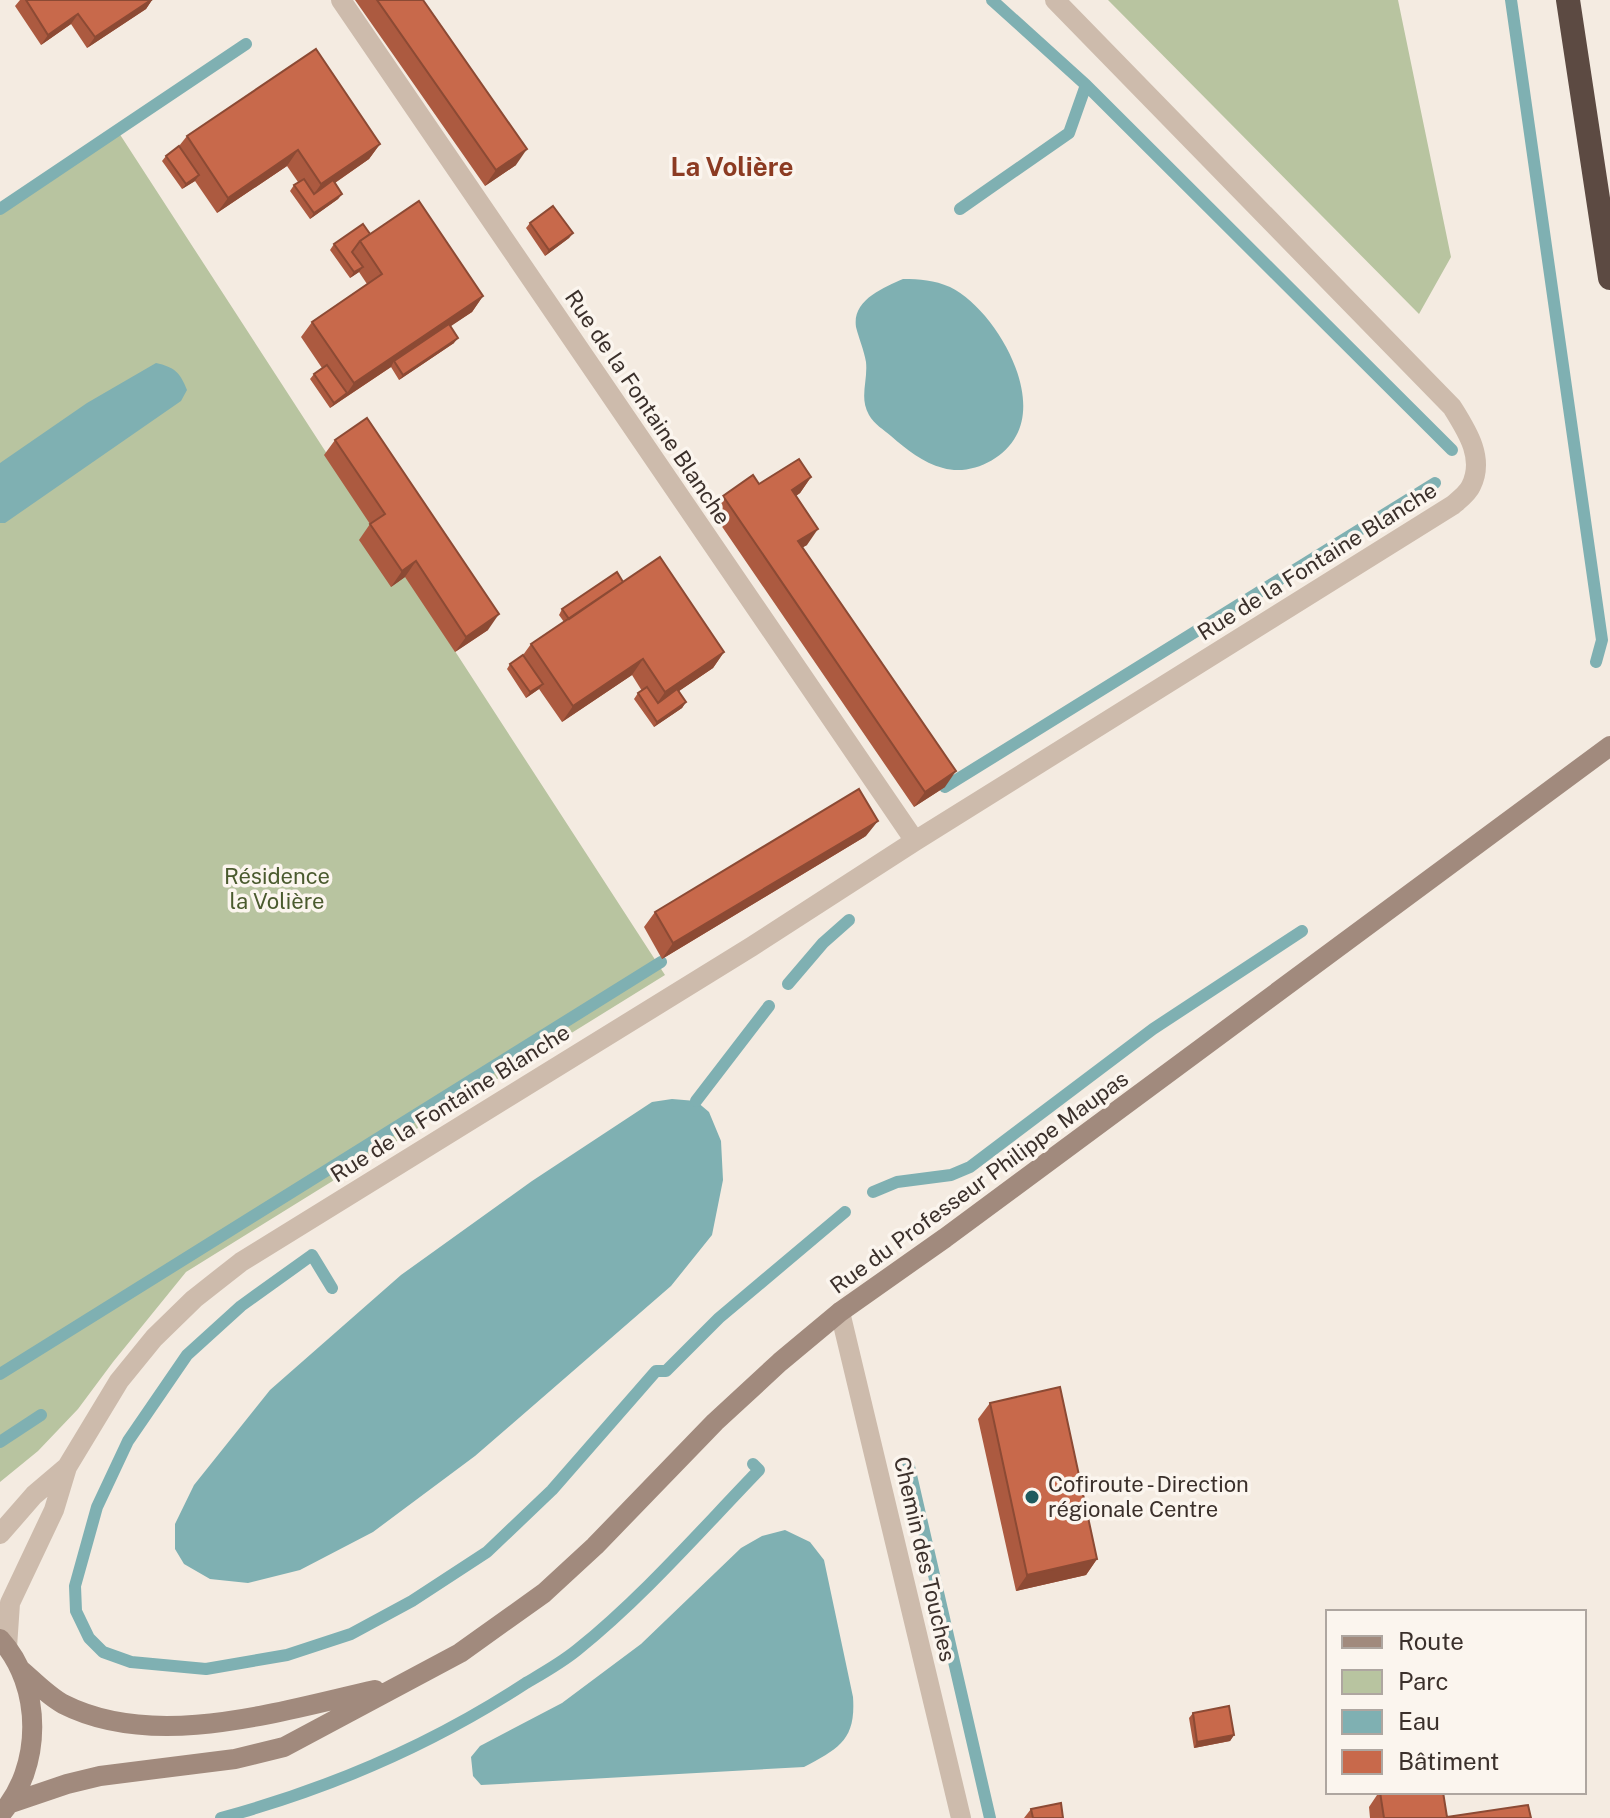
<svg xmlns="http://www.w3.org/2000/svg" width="1610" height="1818" viewBox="0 0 1610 1818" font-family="'Public Sans',sans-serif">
<rect width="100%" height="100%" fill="#f4ebe1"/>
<!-- green -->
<path fill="#b8c4a0" d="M 1108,0 L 1398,0 L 1451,257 L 1419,314 Z
M 119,133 L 665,975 L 186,1272 L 113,1362 L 78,1409 L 38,1451 L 0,1482 L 0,213 Z"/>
<!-- water -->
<path fill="#7fb0b2" d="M 903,279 C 920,279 934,280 950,287 C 993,308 1042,390 1016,436 C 1003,460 970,476 943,468 C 923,463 906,449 891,436 C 884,430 874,424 869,415 C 859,398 868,381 866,362 C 864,350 859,339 856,327 C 852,300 883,288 903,279 Z
M 156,363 C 174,367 180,372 187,390 L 181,401 L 5,523 L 0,523 L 0,463 L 87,403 Z
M 672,1099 L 696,1101 L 709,1112 L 721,1141 L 723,1180 L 712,1235 L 671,1286 L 475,1456 L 373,1532 L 300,1570 L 248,1583 L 210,1579 L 184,1564 L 175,1549 L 175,1524 L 194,1485 L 270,1390 L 401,1275 L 532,1181 L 652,1102 Z
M 785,1530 L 810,1542 L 824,1560 L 853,1697 C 856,1740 839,1748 804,1767 L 481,1785 L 473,1776 L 471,1757 L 480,1746 L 562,1703 L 641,1644 L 741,1548 L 762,1536 Z"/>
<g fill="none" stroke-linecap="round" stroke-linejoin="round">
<!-- stream -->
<path stroke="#7fb0b2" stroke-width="12" d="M 992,0 L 1086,85
M 1511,0 L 1602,640 L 1596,662
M 0,209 L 246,44
M 960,209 L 1069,133 L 1086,85 L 1452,450
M 945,787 L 1435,483
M 788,984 L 823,943 L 849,920
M 696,1101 L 769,1006
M 873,1192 L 897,1182 L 951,1175 L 970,1167 L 1153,1029 L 1302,931
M 332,1288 L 312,1255 L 241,1306 L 187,1355 L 128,1441 L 97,1507 L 75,1586 L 76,1611 L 89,1638 L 103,1652 L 131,1662 L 206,1669 L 287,1655 L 351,1634 L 412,1601 L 487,1552 L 552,1490 L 656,1371 L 666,1371 L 719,1318 L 845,1212
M 0,1374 L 661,962
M 0,1442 L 41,1415
M 908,1462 L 990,1818
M 221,1818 C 328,1789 433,1744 526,1683 C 543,1673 561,1663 577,1650 C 643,1597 700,1531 759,1470 L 753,1464"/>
<!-- street -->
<path stroke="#cdbbac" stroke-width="20" d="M 341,0 L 915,841
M 840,1312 L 961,1818
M 0,1534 L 34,1495 L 67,1467
M 7,1647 L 10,1603 L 54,1510 L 67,1467 L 119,1381 L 154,1338 L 194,1299 L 241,1262 L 751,947 L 915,841 L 1453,505 C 1459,500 1468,493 1471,486 C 1485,458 1467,431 1452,407 L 1055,0"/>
<!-- secondary -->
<path stroke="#a18a7d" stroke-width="20" d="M 0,1639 C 43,1686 43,1768 0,1815
M 20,1669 C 34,1681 47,1695 63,1704 C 155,1751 280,1711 375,1690
M 11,1803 L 67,1784 L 100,1776 L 235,1759 L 284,1747 L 460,1653 L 544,1593 L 595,1546 L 715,1422 L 780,1362 L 840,1312 L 945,1238 L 1610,746"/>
<!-- highway -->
<path stroke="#5c4a42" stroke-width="24" d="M 1568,0 L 1610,278"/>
</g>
<!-- wall -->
<path fill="#ac5a40" d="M 20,0 L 152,0 L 146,9 L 87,48 L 71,24 L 41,45 L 15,6 Z
M 355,0 L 423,0 L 516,165 L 485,186 Z
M 187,136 L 380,144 L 369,159 L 335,183 L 342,194 L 338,199 L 310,219 L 290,191 L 294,185 L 298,182 L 287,166 L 217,213 L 195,181 L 182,189 L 162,161 L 166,156 L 179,146 Z
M 530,223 L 573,233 L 569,238 L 545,256 L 526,228 Z
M 370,234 L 483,296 L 472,312 L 450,326 L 454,343 L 399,380 L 391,367 L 330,408 L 310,379 L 314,374 L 322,368 L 301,337 L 312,322 L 367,284 L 359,272 L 350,278 L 330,250 L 334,244 Z
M 335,440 L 488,630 L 455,652 L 405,577 L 391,587 L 359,540 L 370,524 L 324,455 Z
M 811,477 L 800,493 L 796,496 L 807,545 L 802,547 L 945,787 L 914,807 L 712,512 L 723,496 Z
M 623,582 L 724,652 L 713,668 L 679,691 L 686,702 L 682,708 L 654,727 L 634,699 L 638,693 L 642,691 L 632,675 L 562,722 L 539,689 L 526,698 L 507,669 L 510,664 L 523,655 L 531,644 L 564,622 L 559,615 L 562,609 Z
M 866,836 L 662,959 L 644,927 L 655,912 Z
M 990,1403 L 1097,1559 L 1086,1575 L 1016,1591 L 978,1419 Z
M 1193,1713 L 1234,1735 L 1230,1741 L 1194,1748 L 1189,1718 Z
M 1379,1792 L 1447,1817 L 1531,1818 L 1370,1818 L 1369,1807 Z
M 1031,1809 L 1063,1818 L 1024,1818 Z"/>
<!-- shaded-wall -->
<path fill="#8c4a34" d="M 151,0 L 152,0 L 146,9 L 87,48 L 95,37 Z
M 78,14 L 71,24 L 41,45 L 48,35 Z
M 380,144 L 369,159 L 310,200 L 321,184 Z
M 527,149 L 516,165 L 485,186 L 496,170 Z
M 298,150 L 287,166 L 217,213 L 228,198 Z
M 199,175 L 195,181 L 182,189 L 186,184 Z
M 342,194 L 338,199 L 310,219 L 314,213 Z
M 573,233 L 569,238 L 545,256 L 549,250 Z
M 363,267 L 359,272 L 350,278 L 354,272 Z
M 483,296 L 472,312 L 396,363 L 394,361 L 391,367 L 343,399 L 354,383 Z
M 458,338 L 454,343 L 399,380 L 403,375 Z
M 347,393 L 343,399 L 330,408 L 334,403 Z
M 811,477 L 800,493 L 781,506 L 792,490 Z
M 818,529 L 807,545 L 787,557 L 798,541 Z
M 416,561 L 405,577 L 391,587 L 402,571 Z
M 499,614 L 488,630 L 455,652 L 466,637 Z
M 724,652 L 713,668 L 654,708 L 665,692 Z
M 643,659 L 632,675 L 562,722 L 573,706 Z
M 543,684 L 539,689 L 526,698 L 530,692 Z
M 686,702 L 682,708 L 654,727 L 657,722 Z
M 956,771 L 945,787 L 914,807 L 925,792 Z
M 878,821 L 866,836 L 662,959 L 673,943 Z
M 1097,1559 L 1086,1575 L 1016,1591 L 1027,1575 Z
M 1234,1735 L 1230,1741 L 1194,1748 L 1197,1742 Z"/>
<!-- building -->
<path fill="#c8694b" stroke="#8c4a34" stroke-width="2" d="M 26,0 L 151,0 L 95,37 L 78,14 L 48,35 Z
M 377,0 L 423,0 L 527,149 L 496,170 Z
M 316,49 L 380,144 L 321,184 L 298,150 L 228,198 L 187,136 Z
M 179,146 L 199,175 L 186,184 L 166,156 Z
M 304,179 L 314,194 L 333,180 L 342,194 L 314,213 L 294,185 Z
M 419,201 L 483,296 L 354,383 L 312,322 L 382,274 L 360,241 Z
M 553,206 L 573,233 L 549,250 L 530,223 Z
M 363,224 L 370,234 L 360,241 L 352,252 L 363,267 L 354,272 L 334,244 Z
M 449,324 L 458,338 L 403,375 L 394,361 Z
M 327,365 L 347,393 L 334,403 L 314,374 Z
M 367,418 L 499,614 L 466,637 L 416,561 L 402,571 L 370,524 L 385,514 L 335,440 Z
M 799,459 L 811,477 L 792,490 L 818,529 L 798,541 L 956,771 L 925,792 L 723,496 L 753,475 L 759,484 Z
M 660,557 L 724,652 L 665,692 L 643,659 L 573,706 L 531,644 Z
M 617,572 L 623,582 L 569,619 L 562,609 Z
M 523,655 L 543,684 L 530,692 L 510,664 Z
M 647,687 L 658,703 L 677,689 L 686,702 L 657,722 L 638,693 Z
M 859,789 L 878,821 L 673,943 L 655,912 Z
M 1060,1387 L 1097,1559 L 1027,1575 L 990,1403 Z
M 1229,1706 L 1234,1735 L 1197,1742 L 1193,1713 Z
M 1380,1792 L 1443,1792 L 1447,1817 L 1528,1805 L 1531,1818 L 1384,1818 Z
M 1061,1803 L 1063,1818 L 1033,1818 L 1031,1809 Z"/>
<!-- markers -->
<circle fill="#1f5a5e" stroke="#fbf5ee" stroke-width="3" cx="1032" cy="1497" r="8"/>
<g text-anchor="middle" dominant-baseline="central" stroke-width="7" stroke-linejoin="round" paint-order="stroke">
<!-- street labels -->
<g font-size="22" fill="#3b302b" stroke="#fbf5ee">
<text transform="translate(648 407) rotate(56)">Rue de la Fontaine Blanche</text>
<text transform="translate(1317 561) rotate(-32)">Rue de la Fontaine Blanche</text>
<text transform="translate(450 1103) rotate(-32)">Rue de la Fontaine Blanche</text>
<text transform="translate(979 1182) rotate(-36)">Rue du Professeur Philippe Maupas</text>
<text transform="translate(925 1559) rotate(77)">Chemin des Touches</text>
</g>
<!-- park labels -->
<g font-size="22" fill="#4a5a2e" stroke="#fbf5ee">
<text x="277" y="876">Résidence<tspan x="277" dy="25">la Volière</tspan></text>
</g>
<!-- poi labels -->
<g font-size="22" fill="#3b302b" stroke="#fbf5ee" text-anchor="start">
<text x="1048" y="1484">Cofiroute - Direction<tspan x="1048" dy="25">régionale Centre</tspan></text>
</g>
<!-- quarter labels -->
<g font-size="26" font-weight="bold" fill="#8c3b22" stroke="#fbf5ee">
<text x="732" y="166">La Volière</text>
</g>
</g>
<!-- legend -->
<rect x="1326" y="1610" width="260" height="184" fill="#fbf5ee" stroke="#aea6a0" stroke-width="2"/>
<rect x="1342" y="1636" width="40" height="12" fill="#a18a7d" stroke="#aea6a0" stroke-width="2"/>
<text x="1398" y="1650" font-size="24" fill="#3b302b">Route</text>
<rect x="1342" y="1670" width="40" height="24" fill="#b8c4a0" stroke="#aea6a0" stroke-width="2"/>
<text x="1398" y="1690" font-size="24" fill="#3b302b">Parc</text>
<rect x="1342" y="1710" width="40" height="24" fill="#7fb0b2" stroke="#aea6a0" stroke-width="2"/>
<text x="1398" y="1730" font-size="24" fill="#3b302b">Eau</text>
<rect x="1342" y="1750" width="40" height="24" fill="#c8694b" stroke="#aea6a0" stroke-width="2"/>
<text x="1398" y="1770" font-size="24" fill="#3b302b">Bâtiment</text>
</svg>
